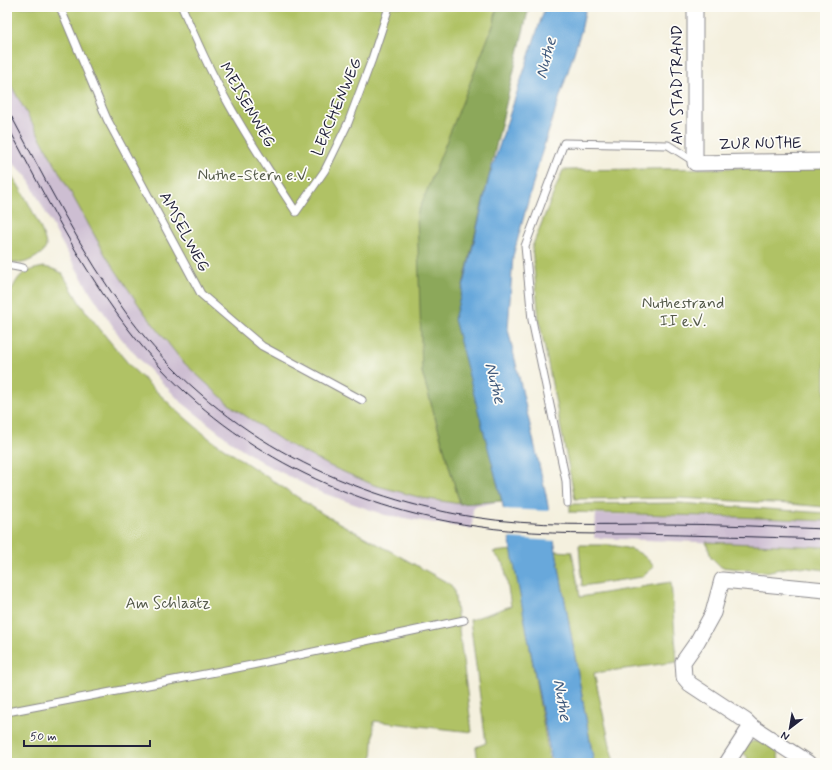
<svg xmlns="http://www.w3.org/2000/svg" width="832" height="770" viewBox="0 0 832 770" font-family="Mynerve,sans-serif">
<rect width="100%" height="100%" fill="#fdfcf7"/>
<filter id="ink" filterUnits="userSpaceOnUse"><feTurbulence type="fractalNoise" baseFrequency=".025" numOctaves="2"/><feDisplacementMap in="SourceGraphic" scale="8" xChannelSelector="R" yChannelSelector="G"/><feConvolveMatrix kernelMatrix="1 2 1 2 8 2 1 2 1" color-interpolation-filters="sRGB"/></filter>
<filter id="wash" filterUnits="userSpaceOnUse"><feTurbulence type="fractalNoise" baseFrequency=".012" numOctaves="4" result="noise"/><feDisplacementMap in="SourceGraphic" scale="16" xChannelSelector="R" yChannelSelector="G"/><feGaussianBlur stdDeviation="0.9" result="paint"/><feColorMatrix in="noise" values="0 0 0 0 0 0 0 0 0 0 0 0 0 0 0 0 0 1.4 0 .05"/><feComposite in="paint" operator="in"/></filter>
<g filter="url(#wash)">
<rect width="100%" height="100%" fill="#f4f0de"/>
<!-- industrial -->
<path fill="#cdbed2" d="M 7,78 L 106,256 L 143,311 L 182,361 L 231,406 L 285,442 L 332,467 L 374,485 L 422,498 L 460,504 L 502,501 L 473,507 L 472,529 L 385,515 L 320,492 L 263,463 L 229,440 L 180,401 L 143,363 L 120,337 L 87,287 L 59,238 L 27,177 L 14,164 L 7,161 Z
M 596,514 L 737,517 L 825,521 L 825,547 L 594,538 Z"/>
<!-- green -->
<path fill="#b0c265" stroke="#697250" d="M 7,7 L 497,7 L 422,372 L 460,504 L 422,498 L 374,485 L 332,467 L 284,442 L 231,406 L 182,361 L 143,311 L 106,256 L 7,78 Z
M 825,167 L 825,507 L 790,504 L 680,498 L 575,499 L 539,319 L 532,247 L 563,170 Z
M 7,174 C 9,175 12,177 14,179 C 21,187 47,237 46,246 C 46,253 29,262 22,263 C 18,264 11,262 7,261 Z
M 44,267 L 53,269 L 62,273 L 81,305 L 107,338 L 132,368 L 175,409 L 210,439 L 323,514 L 450,584 L 454,590 L 472,732 L 374,721 L 372,763 L 7,763 L 7,299 C 19,277 17,272 44,267 Z
M 679,503 L 825,513 L 825,521 L 737,517 L 570,512 L 570,504 Z
M 706,542 L 825,547 L 825,570 L 795,566 L 765,572 L 721,567 L 711,557 Z
M 610,545 C 629,548 642,550 654,567 L 642,577 L 582,586 L 579,545 Z
M 513,550 L 550,763 L 478,763 L 476,747 L 486,743 L 470,620 L 511,606 L 504,564 L 493,552 Z
M 556,551 L 572,552 L 580,597 L 671,582 L 677,662 L 594,673 L 614,763 L 594,763 Z
M 754,741 C 765,742 782,749 778,763 L 744,763 L 748,758 L 741,750 L 748,743 Z"/>
<!-- forest -->
<path fill="#8ca85a" stroke="#57654a" d="M 497,7 L 529,7 L 455,319 L 502,501 L 460,504 L 422,372 L 417,215 L 494,23 Z"/>
<!-- water -->
<path fill="#68a8db" stroke="#45658b" d="M 545,7 L 586,7 L 581,31 L 540,158 L 513,256 L 508,329 L 546,495 L 594,763 L 552,763 L 502,501 L 454,319 L 465,280 L 489,177 Z"/>
<!-- pier -->
<path fill="#f4f0de" d="M 501,509 L 551,511 L 556,541 L 507,538 Z"/>
</g>
<g filter="url(#ink)">
<g fill="none" stroke-linecap="round" stroke-linejoin="round">
<!-- lane casing -->
<g stroke="#8b898c" stroke-width="9">
<path id="lane" d="M 60,7 L 107,119 L 201,294 L 262,346 L 362,400
M 182,7 C 194,35 206,63 221,90 C 243,132 270,172 296,212 L 325,170 L 348,123 L 372,59 L 389,7
M 7,265 L 23,268
M 567,503 L 566,481 L 532,320 L 525,246 L 564,143 L 668,145 L 695,162
M 7,712 L 252,665 L 464,620"/>
</g>
<!-- street casing -->
<g stroke="#8b898c" stroke-width="17">
<path id="street" d="M 695,7 L 695,163 L 825,161
M 751,726 L 746,721 L 690,684 L 684,677 L 683,662 L 697,642 L 713,613 L 722,580 L 825,590
M 727,763 L 751,726 L 808,763"/>
</g>
<!-- lane -->
<use href="#lane" stroke="#fff" stroke-width="7"/>
<!-- street -->
<use href="#street" stroke="#fff" stroke-width="15"/>
<!-- tram -->
<path stroke="#22223b" stroke-width="1" d="M 7,108 C 45,179 81,252 129,317 C 213,429 336,495 473,517 C 536,527 600,524 664,524 C 718,524 771,527 825,529
M 7,125 C 49,203 88,283 146,351 C 228,449 350,508 475,526 C 526,534 578,534 630,534 C 695,535 760,537 825,539"/>
</g>
</g>
<g text-anchor="middle" dominant-baseline="central" stroke-width="3.5" stroke-linejoin="round" paint-order="stroke">
<!-- street labels -->
<g font-size="16" fill="#22223b" stroke="#fdfcf7">
<text transform="translate(677 85) rotate(-90)">AM STADTRAND</text>
<text transform="translate(247 105) rotate(60)">MEISENWEG</text>
<text transform="translate(337 107) rotate(-67)">LERCHENWEG</text>
<text transform="translate(760 144) rotate(-1)">ZUR NUTHE</text>
<text transform="translate(184 232) rotate(62)">AMSELWEG</text>
</g>
<!-- park labels -->
<g font-size="16" fill="#545a4a" stroke="#fdfcf7">
<text x="254" y="175">Nuthe-Stern e.V.</text>
<text x="683" y="303">Nuthestrand<tspan x="683" dy="18">II e.V.</tspan></text>
<text x="168" y="603">Am Schlaatz</text>
</g>
<!-- water labels -->
<g font-size="17" font-style="italic" fill="#3e587b" stroke="#fdfcf7">
<text transform="translate(546 58) rotate(-75)">Nuthe</text>
<text transform="translate(495 383) rotate(76)">Nuthe</text>
<text transform="translate(562 700) rotate(80)">Nuthe</text>
</g>
</g>
<!-- margin -->
<rect width="832" height="770" fill="none" stroke="#fdfcf7" stroke-width="24"/>
<!-- north arrow -->
<g transform="translate(790 728) rotate(211)" stroke="#fdfcf7" stroke-width="3" paint-order="stroke">
<path d="M0-3L7 15L0 10L-7 15Z" fill="#22223b"/>
<text y="-6" font-size="11" font-weight="bold" text-anchor="middle" fill="#22223b">N</text>
</g>
<!-- scale -->
<path d="M24 740v6h126v-6" fill="none" stroke="#22223b" stroke-width="2"/>
<text x="30" y="740" font-size="12" fill="#22223b" stroke="#fdfcf7" stroke-width="3" paint-order="stroke">50 m</text>
</svg>
